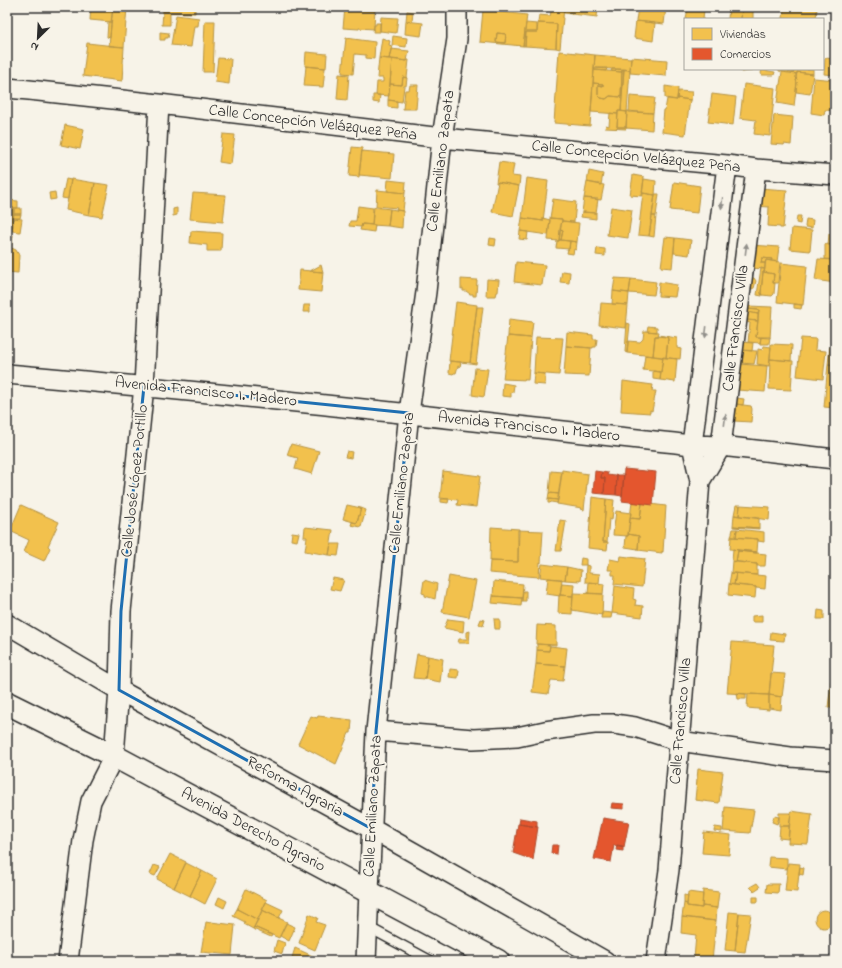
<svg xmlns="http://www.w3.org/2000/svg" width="842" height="968" viewBox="0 0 842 968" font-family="'Indie Flower',sans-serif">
<rect width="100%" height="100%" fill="#f7f3e8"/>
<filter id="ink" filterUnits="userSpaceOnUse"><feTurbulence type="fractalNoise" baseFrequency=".025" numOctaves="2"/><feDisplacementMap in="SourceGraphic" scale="8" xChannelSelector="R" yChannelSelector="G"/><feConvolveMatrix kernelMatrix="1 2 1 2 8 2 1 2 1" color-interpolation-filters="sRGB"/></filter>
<g filter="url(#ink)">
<!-- homes -->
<path fill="#f2c14e" stroke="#b69444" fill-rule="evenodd" d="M 91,7 L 113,7 L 111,22 L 90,20 Z
M 113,7 L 127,7 L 124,47 L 109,46 Z
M 163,7 L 195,7 L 195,13 L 163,12 Z
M 345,7 L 375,7 L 374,29 L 359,28 L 359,29 L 343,28 Z
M 552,7 L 564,7 L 560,49 L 556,48 L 557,24 L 538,23 L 539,15 L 550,16 Z
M 564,7 L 598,7 L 597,17 L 564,13 Z
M 638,7 L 666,7 L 664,24 L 636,21 Z
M 729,7 L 742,7 L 741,19 L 728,19 Z
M 742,7 L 753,7 L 753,19 L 741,19 Z
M 784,7 L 801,7 L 817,8 L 816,19 L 783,19 Z
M 688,8 L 704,10 L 703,19 L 686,19 Z
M 483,10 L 527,15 L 523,46 L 480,42 ZM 497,33 L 506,34 L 505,43 L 496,42 Z
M 407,11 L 413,12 L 412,22 L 406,21 Z
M 163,12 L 170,12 L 170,25 L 162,25 Z
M 176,15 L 199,18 L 198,26 L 194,26 L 191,47 L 171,45 Z
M 381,17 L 398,18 L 396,33 L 380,31 Z
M 205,21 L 215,21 L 213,72 L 203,72 Z
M 406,21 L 423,23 L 421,36 L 405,34 Z
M 636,21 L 655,23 L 653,41 L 634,38 Z
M 108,22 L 111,22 L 110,38 L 107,37 Z
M 376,23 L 380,23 L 380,32 L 373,32 L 374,25 L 376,25 Z
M 526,23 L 537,24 L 537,32 L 526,32 L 525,46 L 523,46 Z
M 538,23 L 557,24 L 556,48 L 525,46 L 526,32 L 537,32 Z
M 160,32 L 169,33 L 168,38 L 165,38 L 165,40 L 160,40 Z
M 497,33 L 506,34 L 505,43 L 496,42 Z
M 393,36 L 407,38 L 406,47 L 392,45 Z
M 346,38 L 375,42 L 374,59 L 366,58 L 366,55 L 355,54 L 353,74 L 342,73 Z
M 382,38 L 390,41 L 389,45 L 392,46 L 389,59 L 379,58 Z
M 87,43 L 124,47 L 122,81 L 83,76 Z
M 391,49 L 409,51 L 407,61 L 389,59 Z
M 559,51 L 595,55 L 590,126 L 554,123 Z
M 306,52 L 327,54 L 326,68 L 305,66 Z
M 595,55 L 631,58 L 630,70 L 594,68 Z
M 631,57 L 667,60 L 666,76 L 630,73 Z
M 218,58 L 231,59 L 229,84 L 215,82 Z
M 379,58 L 392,59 L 389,96 L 376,95 L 377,82 L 383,82 L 383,78 L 377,78 Z
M 825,58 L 835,59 L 835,75 L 824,74 Z
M 392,59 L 407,61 L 408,60 L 409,60 L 407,78 L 403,77 L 402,85 L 390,84 Z
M 306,66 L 325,68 L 323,87 L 304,86 Z
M 594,68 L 607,68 L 606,71 L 594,70 Z
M 612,69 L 622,69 L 622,72 L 611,71 Z
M 622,69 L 624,69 L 621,111 L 618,111 L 618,114 L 591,112 L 593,83 L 603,84 L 603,86 L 598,85 L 598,95 L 601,98 L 606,99 L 610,96 L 621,97 Z
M 624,69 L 630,70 L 627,112 L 621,111 Z
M 742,69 L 752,69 L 752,71 L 741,72 Z
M 779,69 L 794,69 L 793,73 L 779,71 Z
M 794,69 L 813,69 L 813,74 L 797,72 L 797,74 L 793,73 Z
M 594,70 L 622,72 L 621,97 L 610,96 L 606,99 L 601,98 L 598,95 L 598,85 L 603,86 L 603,84 L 593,83 Z
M 762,70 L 775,72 L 774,75 L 762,75 L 761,73 Z
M 782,72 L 796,74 L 796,78 L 797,79 L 796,81 L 797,82 L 794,106 L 777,103 Z
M 797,72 L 813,74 L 810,94 L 796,92 L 797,82 L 796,81 L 797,79 L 796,78 Z
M 339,74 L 349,75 L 347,100 L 337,99 Z
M 403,77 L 407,78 L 406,86 L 404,86 L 402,102 L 388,100 L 390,84 L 402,85 Z
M 814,78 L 835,80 L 835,111 L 825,110 L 824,115 L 811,113 Z
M 744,84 L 775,88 L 770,136 L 754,134 L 756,120 L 740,118 Z
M 410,85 L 418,85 L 416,109 L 403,109 L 405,90 L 409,90 Z
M 665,86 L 678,88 L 677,100 L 665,98 Z
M 678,91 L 692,92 L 691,100 L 677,98 Z
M 712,94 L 736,97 L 733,125 L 708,122 Z
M 373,95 L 380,95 L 379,103 L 373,102 Z
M 630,96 L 655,98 L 653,113 L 629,112 Z
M 677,98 L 690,100 L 685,135 L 662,132 L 664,110 L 665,110 L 667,99 L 677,100 Z
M 388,100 L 397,101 L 397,108 L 388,107 Z
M 618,111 L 627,112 L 626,127 L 617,127 Z
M 627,111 L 653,113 L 652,130 L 626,128 Z
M 610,113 L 618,114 L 617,127 L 626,127 L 626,129 L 605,128 L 606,125 L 609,126 Z
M 774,115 L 793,117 L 791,145 L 784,144 L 784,145 L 771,144 Z
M 65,125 L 84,129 L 80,149 L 61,145 Z
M 223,134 L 235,135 L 231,164 L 219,162 Z
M 352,147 L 362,148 L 359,177 L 349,176 Z
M 362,151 L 394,154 L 392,178 L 359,175 Z
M 499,162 L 514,164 L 512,176 L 520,177 L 519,186 L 498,182 L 497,183 L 496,183 Z
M 589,171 L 603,174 L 601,185 L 587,182 Z
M 633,175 L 644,177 L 642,196 L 630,195 Z
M 7,176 L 11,177 L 9,188 L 7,188 Z
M 527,178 L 548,181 L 543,221 L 522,218 Z
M 66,179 L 71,180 L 68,199 L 62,198 Z
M 71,179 L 95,183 L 89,215 L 66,210 Z
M 644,179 L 656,181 L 655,195 L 642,193 Z
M 388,180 L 406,182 L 405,193 L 387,191 Z
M 498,182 L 519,186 L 513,216 L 492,212 Z
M 587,182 L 604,185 L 601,200 L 584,198 Z
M 674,182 L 700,186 L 697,213 L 670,210 Z
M 95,183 L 109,185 L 102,217 L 89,215 Z
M 759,188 L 787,190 L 783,228 L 780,228 L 780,227 L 768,226 L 769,207 L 756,206 Z
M 377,190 L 405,193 L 403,211 L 396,210 L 397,208 L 376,206 Z
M 55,192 L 56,199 L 50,200 L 49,193 Z
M 193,193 L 226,195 L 223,222 L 190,219 Z
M 643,193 L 655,195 L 649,236 L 638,235 Z
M 655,194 L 659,194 L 656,216 L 652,216 Z
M 584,198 L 598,199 L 596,213 L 582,212 Z
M 553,199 L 576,202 L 574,222 L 562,221 L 562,219 L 550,218 Z
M 7,200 L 18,201 L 18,208 L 7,207 Z
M 358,206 L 373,208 L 372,225 L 362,224 L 361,227 L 349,226 L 350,221 L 356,221 Z
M 7,207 L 14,208 L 13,227 L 7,227 Z
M 374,207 L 390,209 L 388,226 L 372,225 Z
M 611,207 L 632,210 L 628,238 L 607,235 Z
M 14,208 L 21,208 L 21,214 L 14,214 Z
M 177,208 L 177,215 L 173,216 L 173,209 Z
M 390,209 L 403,211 L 402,228 L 388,226 Z
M 582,212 L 596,213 L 596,219 L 581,217 Z
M 14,214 L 21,214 L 20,218 L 13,218 Z
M 652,216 L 656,216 L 654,237 L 649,236 Z
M 797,216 L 801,216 L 800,224 L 796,223 Z
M 13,218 L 22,219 L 20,232 L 12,231 Z
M 522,218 L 543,221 L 543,218 L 550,220 L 548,235 L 520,231 Z
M 550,218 L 562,219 L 559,241 L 548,240 Z
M 806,219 L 813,220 L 812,228 L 805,227 Z
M 562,221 L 579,223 L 577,242 L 561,240 L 563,230 L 560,229 Z
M 362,224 L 375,225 L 374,232 L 360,230 Z
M 792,228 L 812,230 L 810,251 L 790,249 Z
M 560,229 L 563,230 L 561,240 L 559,240 Z
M 191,231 L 222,233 L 221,251 L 207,251 L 207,245 L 190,243 Z
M 520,231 L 528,232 L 527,240 L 519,239 Z
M 829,234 L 835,235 L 835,245 L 828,245 Z
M 9,235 L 13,235 L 11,247 L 7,246 Z
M 665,237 L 675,238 L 672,268 L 661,267 Z
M 490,238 L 496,239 L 495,246 L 489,245 Z
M 675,238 L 691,240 L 689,255 L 674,253 Z
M 559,240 L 570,241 L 569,249 L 556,248 L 557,241 L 559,241 Z
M 570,241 L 577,242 L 576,250 L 574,249 L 573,254 L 567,253 L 568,249 L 569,249 Z
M 825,244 L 835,245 L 835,260 L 825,259 Z
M 752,245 L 779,247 L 777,262 L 771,261 L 772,259 L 762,258 L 761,263 L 765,263 L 765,269 L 749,268 Z
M 7,246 L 16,250 L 19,255 L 18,273 L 7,272 Z
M 597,248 L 605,249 L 605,256 L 596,255 Z
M 762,258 L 772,259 L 771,261 L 766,260 L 765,263 L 761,263 Z
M 818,259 L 835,260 L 835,283 L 815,280 Z
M 766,260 L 780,262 L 778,283 L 773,283 L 774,274 L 764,272 Z
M 516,262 L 545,265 L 542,285 L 514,282 Z
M 781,263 L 807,266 L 803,305 L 777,302 Z
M 321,265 L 323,272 L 310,271 Z
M 761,268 L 765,269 L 764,272 L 763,272 L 761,293 L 762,296 L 757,295 Z
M 300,270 L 323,272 L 321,292 L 298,290 Z
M 562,271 L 570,272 L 569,283 L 560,282 Z
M 763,272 L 774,274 L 773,283 L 775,283 L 774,294 L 772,296 L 762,295 L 761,293 Z
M 748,277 L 754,278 L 756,281 L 754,288 L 752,289 L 747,289 Z
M 615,278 L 631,279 L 629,293 L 613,291 Z
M 461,279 L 477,280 L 476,296 L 473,296 L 473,294 L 470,294 L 466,291 L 463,291 L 463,288 L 461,289 Z
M 487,279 L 499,280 L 498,292 L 497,292 L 496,296 L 486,296 Z
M 631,279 L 656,282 L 654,295 L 629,293 Z
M 659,282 L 677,285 L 675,297 L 658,296 Z
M 613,291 L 629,293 L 628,305 L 612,304 Z
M 456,302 L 477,305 L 470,363 L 449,361 Z
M 601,303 L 628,305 L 626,328 L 599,325 Z
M 794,304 L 802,305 L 801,309 L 794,308 Z
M 304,305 L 310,305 L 310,312 L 303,312 Z
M 748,306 L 772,307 L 770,338 L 756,337 L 759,310 L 747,309 Z
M 477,307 L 483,307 L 476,364 L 470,363 Z
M 747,309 L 759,310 L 758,314 L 747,312 Z
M 747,312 L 758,314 L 758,321 L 746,320 Z
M 509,319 L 533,322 L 531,338 L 508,336 Z
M 747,320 L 758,321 L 756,337 L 761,337 L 760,343 L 748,342 L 750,323 L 746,322 Z
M 627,323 L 630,324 L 627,353 L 625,352 Z
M 648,326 L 657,327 L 657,332 L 647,331 Z
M 644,331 L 659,332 L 658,336 L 655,336 L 653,356 L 627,353 L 628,341 L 640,342 L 643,339 Z
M 567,332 L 593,335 L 593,339 L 597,339 L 596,347 L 593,347 L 593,348 L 566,346 Z
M 658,335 L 677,338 L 677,348 L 681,349 L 680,359 L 666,358 L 668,339 L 667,337 Z
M 508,336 L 531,338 L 528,380 L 503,379 Z
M 655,336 L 667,337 L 668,339 L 666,358 L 653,356 Z
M 536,337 L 563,338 L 559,375 L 534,373 Z
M 761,337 L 770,337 L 769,344 L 760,344 Z
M 801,338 L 816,339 L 815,350 L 826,351 L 823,379 L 797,376 Z
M 742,342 L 753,343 L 752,351 L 741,350 Z
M 771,344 L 792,345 L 791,361 L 770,359 Z
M 566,346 L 591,348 L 589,376 L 564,375 Z
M 764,346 L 771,347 L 769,366 L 757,364 L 758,349 L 763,350 Z
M 830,347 L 835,348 L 835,365 L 828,364 Z
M 741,350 L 757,351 L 754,364 L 740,363 Z
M 645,355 L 663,357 L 661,372 L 643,370 Z
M 663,357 L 677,359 L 675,382 L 660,380 Z
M 770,359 L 793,361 L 791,390 L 769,389 Z
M 450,361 L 461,362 L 460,367 L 458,366 L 456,373 L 454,373 L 453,374 L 449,373 Z
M 739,364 L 767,366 L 765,392 L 737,390 Z
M 828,364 L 835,365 L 835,408 L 824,407 Z
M 475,368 L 488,369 L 484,397 L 472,395 Z
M 653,371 L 661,372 L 660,380 L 653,379 Z
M 534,373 L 545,374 L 545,385 L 533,384 Z
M 623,381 L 653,385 L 652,391 L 656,391 L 652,411 L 650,410 L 650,413 L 621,411 Z
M 503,383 L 514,385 L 513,392 L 511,392 L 511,397 L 502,396 Z
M 737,398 L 744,399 L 743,405 L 736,404 Z
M 736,404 L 751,406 L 752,409 L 751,422 L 734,421 Z
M 291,444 L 319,451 L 312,474 L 295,469 L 298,458 L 287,455 Z
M 347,451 L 352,452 L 351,458 L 345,457 Z
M 562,470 L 588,474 L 584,510 L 581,509 L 582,508 L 557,504 Z
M 443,471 L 480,476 L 476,507 L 457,505 L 458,500 L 440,498 Z
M 551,471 L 562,472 L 559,494 L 549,493 Z
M 549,493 L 559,494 L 558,500 L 548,499 Z
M 592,497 L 606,499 L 603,542 L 608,542 L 607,550 L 588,548 Z
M 7,499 L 11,501 L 7,512 Z
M 441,499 L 449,499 L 448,503 L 441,502 Z
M 548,499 L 558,500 L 557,503 L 551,502 L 550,503 L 548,503 Z
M 606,499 L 614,500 L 612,520 L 609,519 L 607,542 L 603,542 Z
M 632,502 L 642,503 L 640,519 L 630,518 Z
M 642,503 L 666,506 L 663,552 L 662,551 L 662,553 L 638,550 L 639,536 L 628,534 L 630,518 L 640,519 Z
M 21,505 L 59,522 L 48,546 L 50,548 L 44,561 L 24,552 L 29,540 L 10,531 Z
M 347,505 L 361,508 L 357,523 L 343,519 Z
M 736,505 L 740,505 L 739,516 L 734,515 Z
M 740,505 L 770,507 L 769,520 L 739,516 Z
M 361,508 L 366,510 L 361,527 L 351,525 L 352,522 L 357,523 Z
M 616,511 L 631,513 L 628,536 L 613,535 Z
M 734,515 L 759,518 L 759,528 L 733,526 Z
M 560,520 L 566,521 L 561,551 L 556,551 Z
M 733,526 L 759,528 L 759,529 L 733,527 Z
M 305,527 L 333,530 L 329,555 L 305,551 L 307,537 L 304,537 Z
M 491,527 L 519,529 L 518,562 L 490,561 Z
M 733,529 L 737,529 L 736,537 L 731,537 Z
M 737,529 L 764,532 L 764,542 L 758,541 L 758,539 L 736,537 Z
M 518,530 L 543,531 L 541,563 L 540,562 L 539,577 L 489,573 L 490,561 L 518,562 Z
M 292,532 L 299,533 L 297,541 L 291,540 Z
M 628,534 L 639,536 L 638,549 L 625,547 L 626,536 L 628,536 Z
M 731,537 L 758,539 L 757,552 L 730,549 Z
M 331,544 L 340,544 L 338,556 L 329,555 Z
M 733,549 L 738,550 L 736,562 L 732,561 Z
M 738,550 L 757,552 L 757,553 L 738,551 Z
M 738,551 L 766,554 L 765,566 L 757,566 L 757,564 L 736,562 Z
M 621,556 L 645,559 L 642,587 L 614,584 L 615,575 L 612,575 L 612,570 L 608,570 L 610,559 L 620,561 Z
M 581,558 L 586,559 L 586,565 L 580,565 Z
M 732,561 L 757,564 L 757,575 L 731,573 Z
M 542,564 L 567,567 L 565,580 L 540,577 Z
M 586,565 L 589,566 L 589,573 L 600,574 L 599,583 L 585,582 Z
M 567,567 L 581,570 L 580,581 L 565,580 Z
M 731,573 L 736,573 L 734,585 L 729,584 Z
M 736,573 L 766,576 L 765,589 L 756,588 L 756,587 L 734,585 Z
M 449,576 L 476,581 L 469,617 L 442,612 Z
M 333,578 L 344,580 L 340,591 L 330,589 Z
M 548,578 L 562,579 L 560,596 L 546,594 Z
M 424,580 L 437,584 L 435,599 L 425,596 L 425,594 L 422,593 Z
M 494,581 L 523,584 L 522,598 L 493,596 Z
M 589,582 L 604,584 L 603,594 L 588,593 Z
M 562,583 L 574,584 L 573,596 L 560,595 Z
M 729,584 L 756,587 L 755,598 L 728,595 Z
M 615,586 L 634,589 L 633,599 L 636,600 L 635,605 L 643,606 L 642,617 L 612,613 Z
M 523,591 L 526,591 L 526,601 L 522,601 Z
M 573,593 L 603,594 L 602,615 L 572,610 Z
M 559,595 L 573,596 L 572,614 L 558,613 Z
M 493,596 L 522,598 L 521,606 L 492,603 Z
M 818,610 L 824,611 L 824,619 L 817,619 Z
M 602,612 L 612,613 L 611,618 L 601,618 Z
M 762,615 L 762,622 L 752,622 L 752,616 Z
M 448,619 L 464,621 L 463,632 L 444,628 Z
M 481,619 L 485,620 L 483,626 L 479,624 Z
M 494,619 L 500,619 L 500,629 L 495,629 Z
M 537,625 L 556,626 L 556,645 L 536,644 Z
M 470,631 L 469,643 L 458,643 L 459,639 L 467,639 L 467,632 Z
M 771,632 L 785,634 L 784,641 L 770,640 Z
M 732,642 L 774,645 L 769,695 L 727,693 Z
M 537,644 L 550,645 L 549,651 L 537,650 Z
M 550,646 L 567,648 L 565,666 L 536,664 L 537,650 L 549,651 Z
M 417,654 L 428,656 L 425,679 L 413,678 Z
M 428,656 L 443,659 L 440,682 L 425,679 Z
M 536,664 L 565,666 L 563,681 L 551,680 L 548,694 L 532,692 Z
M 450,669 L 459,670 L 458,678 L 449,677 Z
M 771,673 L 785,674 L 782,697 L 769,695 Z
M 831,681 L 835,681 L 835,692 L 830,692 Z
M 830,692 L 835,692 L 835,708 L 828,707 Z
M 737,693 L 746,694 L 746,699 L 738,699 Z
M 748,694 L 769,695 L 769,710 L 747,708 Z
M 769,695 L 782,697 L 781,710 L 769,708 Z
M 311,716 L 317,718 L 318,716 L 352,720 L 351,733 L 349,733 L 336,764 L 298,744 Z
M 698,769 L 723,772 L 719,803 L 695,800 Z
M 725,807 L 754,810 L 750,833 L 723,831 Z
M 791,811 L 812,814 L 808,844 L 788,843 Z
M 779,813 L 791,813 L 789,826 L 779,826 Z
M 774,816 L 779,817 L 777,824 L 772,822 Z
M 780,826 L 789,826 L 788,839 L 779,838 Z
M 715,827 L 722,828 L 722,832 L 714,831 Z
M 704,832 L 731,835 L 729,855 L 702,853 Z
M 170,854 L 186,862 L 174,888 L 157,879 Z
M 769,857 L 787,858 L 787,869 L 768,867 Z
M 186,863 L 202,871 L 190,896 L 174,888 Z
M 788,863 L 800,864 L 797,892 L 785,891 Z
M 154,865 L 160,867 L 155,876 L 150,874 Z
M 800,867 L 804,868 L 803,875 L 799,874 Z
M 202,871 L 217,879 L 205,904 L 190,896 Z
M 757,883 L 760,887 L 754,891 L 750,887 Z
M 767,884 L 779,884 L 778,893 L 766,892 Z
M 246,889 L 267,900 L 258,920 L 237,909 Z
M 703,890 L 719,892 L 717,908 L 702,906 Z
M 688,892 L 703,894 L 702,908 L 687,906 Z
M 684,895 L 688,896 L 687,904 L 684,903 Z
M 219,897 L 227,901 L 224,908 L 216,904 Z
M 753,897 L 758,897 L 758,902 L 753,902 Z
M 266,902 L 283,910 L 279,918 L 262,910 Z
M 684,903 L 687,904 L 687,906 L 702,908 L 702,906 L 717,908 L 716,921 L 682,917 Z
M 237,909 L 258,920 L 253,929 L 244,924 L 245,922 L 233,916 Z
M 262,910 L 287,922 L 279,938 L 254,927 Z
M815 919a9 9 0 1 1 18 0a9 9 0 1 1-18 0Z
M 729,912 L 739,913 L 735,951 L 725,950 Z
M 739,913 L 751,914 L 745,952 L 735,951 Z
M 309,914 L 318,918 L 316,922 L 325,925 L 315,950 L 299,943 Z
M 682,917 L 716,921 L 712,961 L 698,961 L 694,959 L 696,935 L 681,933 Z
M 206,922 L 211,923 L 211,922 L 235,925 L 232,955 L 201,952 Z
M 286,923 L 295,927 L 289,941 L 280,936 Z
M 254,927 L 272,935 L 271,937 L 253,929 Z
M 277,940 L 285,943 L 282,954 L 274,951 Z
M 295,948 L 317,958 L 316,961 L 291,961 Z"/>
<!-- shops -->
<path fill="#e4572e" stroke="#ac4a2d" d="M 624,469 L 656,472 L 653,505 L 622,501 Z
M 595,471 L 602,472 L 601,478 L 605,478 L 604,494 L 593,493 Z
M 602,472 L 608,473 L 607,475 L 615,476 L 615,474 L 617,475 L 616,495 L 604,494 L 605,478 L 601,478 Z
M 617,475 L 624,475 L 622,496 L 616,495 Z
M 612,803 L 624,804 L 624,809 L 611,808 Z
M 520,818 L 537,821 L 537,827 L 519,824 Z
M 603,818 L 629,822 L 624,847 L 614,845 L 611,862 L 594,859 Z
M 518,824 L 538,827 L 533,860 L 513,853 Z
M 552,845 L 558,845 L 557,854 L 551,853 Z
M 617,845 L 623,846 L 623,851 L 616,850 Z"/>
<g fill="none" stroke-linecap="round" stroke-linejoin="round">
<!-- lane casing -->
<g stroke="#2b2b2b" stroke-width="12">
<path id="lane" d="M 368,927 L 431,961"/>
</g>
<!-- street casing -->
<g stroke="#2b2b2b" stroke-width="22">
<path id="street" d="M 7,88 L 29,90 L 159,104 L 442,138 L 727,165 L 756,169 L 835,175
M 7,374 C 236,394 464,420 692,445 L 721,446 L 835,459
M 700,481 L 721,446 L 756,169
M 7,624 L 119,690 L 372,829 L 605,961
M 376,731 L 473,739 L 517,737 L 545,731 L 594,724 L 614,724 L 635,727 L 679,741 L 790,757 L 835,760
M 68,961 L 83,840 L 91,801 L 114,756 L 119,690 L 121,611 L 144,386 L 159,104
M 366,961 L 376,731 L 409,413 L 426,292 L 442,138 L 457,39 L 457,7
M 656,961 L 669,870 L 700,481 L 692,445 L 727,165"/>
</g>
<!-- secondary casing -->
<g stroke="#2b2b2b" stroke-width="25">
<path id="secondary" d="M 7,703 L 114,756 L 498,961"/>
</g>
<!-- lane -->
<use href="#lane" stroke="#f7f3e8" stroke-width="9"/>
<!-- street -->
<use href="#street" stroke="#f7f3e8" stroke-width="19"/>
<!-- secondary -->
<use href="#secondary" stroke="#f7f3e8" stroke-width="22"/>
</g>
<!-- one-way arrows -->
<defs><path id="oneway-solid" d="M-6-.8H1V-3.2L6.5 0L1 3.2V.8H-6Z"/></defs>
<g fill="#918f8a">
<use href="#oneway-solid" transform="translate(722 203) rotate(97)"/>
<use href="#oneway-solid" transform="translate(746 249) rotate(-83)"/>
<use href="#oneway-solid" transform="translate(706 332) rotate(97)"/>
<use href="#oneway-solid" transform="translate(725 420) rotate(-83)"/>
</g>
</g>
<!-- marked area -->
<path fill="none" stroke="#1f6fb2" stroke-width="3" stroke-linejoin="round" d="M 144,386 L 409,413 L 376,731 L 372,829 L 119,690 L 121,611 Z"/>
<g text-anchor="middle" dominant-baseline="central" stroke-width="4" stroke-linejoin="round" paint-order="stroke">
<!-- street labels -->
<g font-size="16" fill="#2b2b2b" stroke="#f7f3e8">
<text transform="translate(313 123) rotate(7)">Calle Concepción Velázquez Peña</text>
<text transform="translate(636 157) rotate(6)">Calle Concepción Velázquez Peña</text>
<text transform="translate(441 161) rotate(-83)">Calle Emiliano Zapata</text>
<text transform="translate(736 328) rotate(-83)">Calle Francisco Villa</text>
<text transform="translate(206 392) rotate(6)">Avenida Francisco I. Madero</text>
<text transform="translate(529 427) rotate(6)">Avenida Francisco I. Madero</text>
<text transform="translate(135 481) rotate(-84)">Calle José López Portillo</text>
<text transform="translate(402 483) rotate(-84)">Calle Emiliano Zapata</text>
<text transform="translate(681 721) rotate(-85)">Calle Francisco Villa</text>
<text transform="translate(295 787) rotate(29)">Reforma Agraria</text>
<text transform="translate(373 806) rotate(-87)">Calle Emiliano Zapata</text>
<text transform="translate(253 830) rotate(28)">Avenida Derecho Agrario</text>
</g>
</g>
<!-- margin -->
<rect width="842" height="968" fill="none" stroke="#f7f3e8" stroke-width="24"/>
<rect x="12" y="12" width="818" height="944" fill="none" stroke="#2b2b2b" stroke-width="1.5" filter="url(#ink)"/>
<!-- legend -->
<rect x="684" y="18" width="140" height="52" fill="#f7f3e8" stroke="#a5a39c"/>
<rect x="692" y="28" width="20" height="12" fill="#f2c14e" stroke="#a5a39c"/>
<text x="720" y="38" font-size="12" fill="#2b2b2b">Viviendas</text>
<rect x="692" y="48" width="20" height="12" fill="#e4572e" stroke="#a5a39c"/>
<text x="720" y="58" font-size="12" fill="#2b2b2b">Comercios</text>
<!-- north arrow -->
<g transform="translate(38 38) rotate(204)" stroke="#f7f3e8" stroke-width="3" paint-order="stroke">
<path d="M0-3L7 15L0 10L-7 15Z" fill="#2b2b2b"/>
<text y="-6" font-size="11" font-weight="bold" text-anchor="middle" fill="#2b2b2b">N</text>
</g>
</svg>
